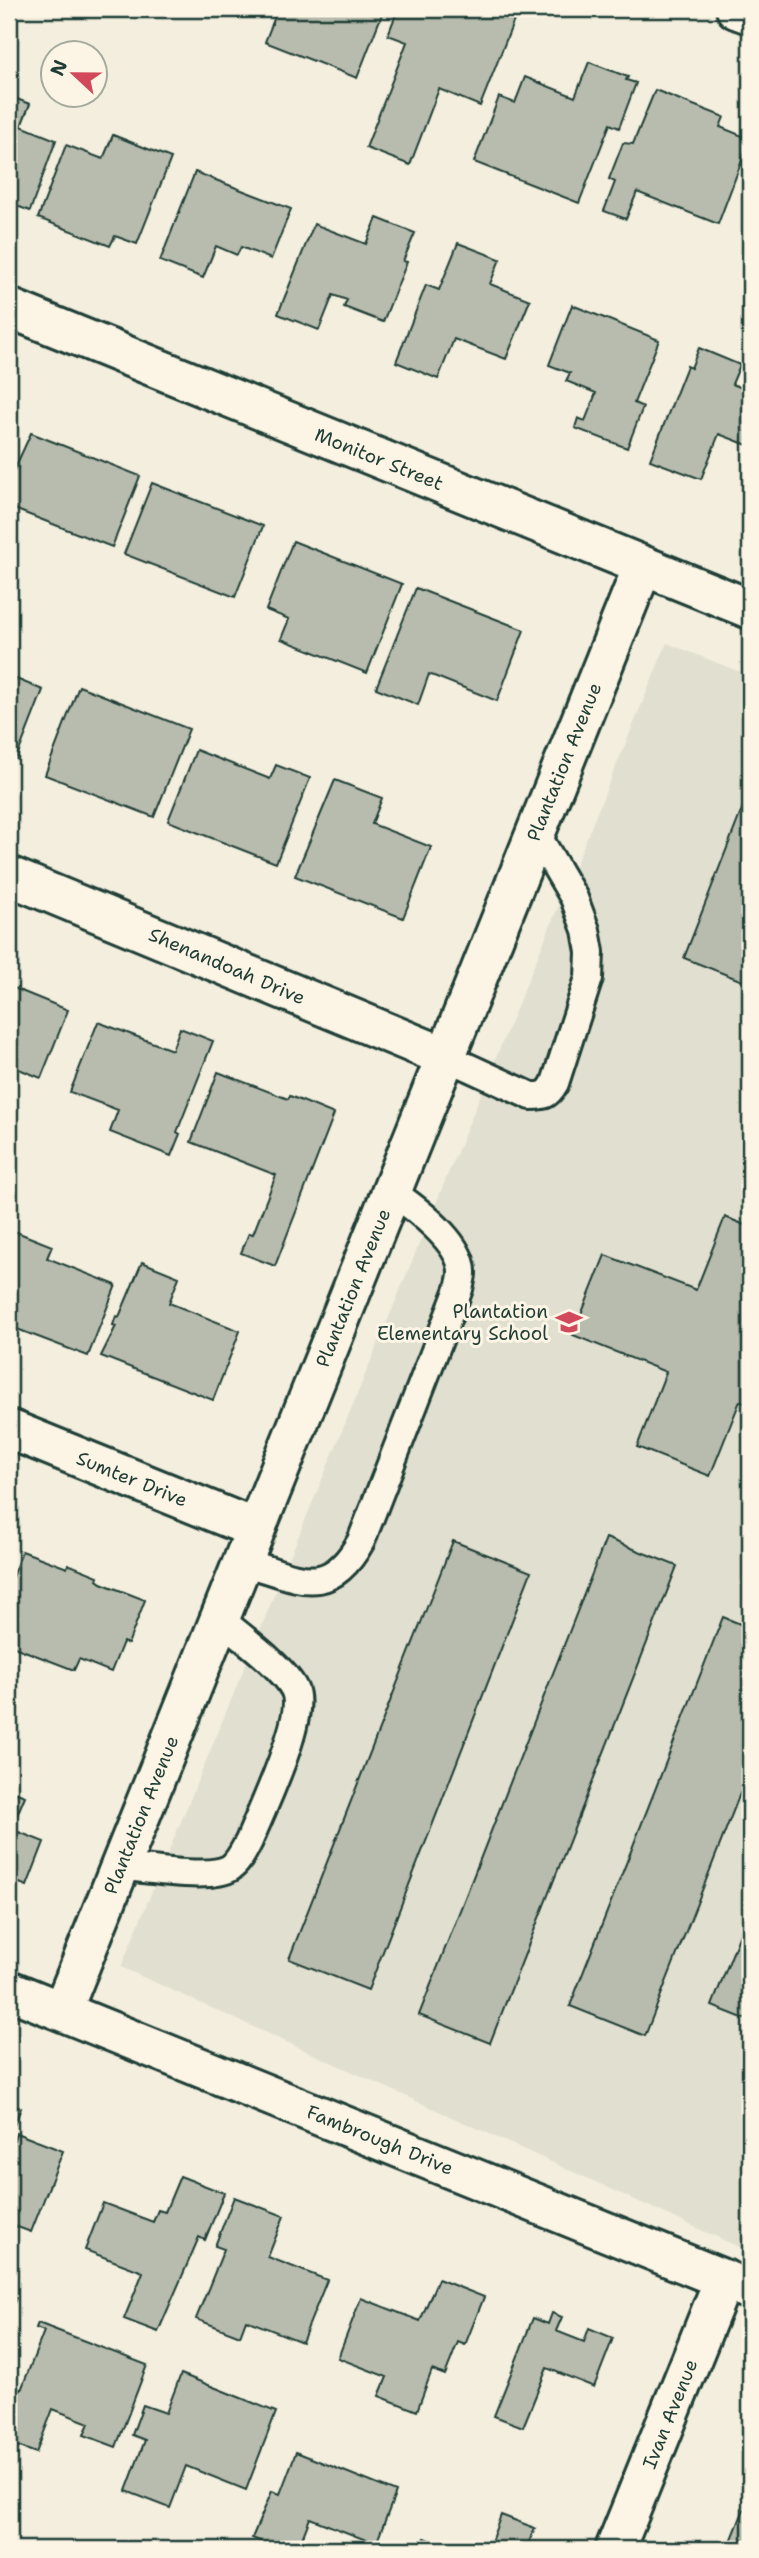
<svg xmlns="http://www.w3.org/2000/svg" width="759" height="2558" viewBox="0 0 759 2558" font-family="'Shantell Sans',sans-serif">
<rect width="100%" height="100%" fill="#f3eede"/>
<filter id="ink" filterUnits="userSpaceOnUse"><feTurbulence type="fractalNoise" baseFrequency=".0143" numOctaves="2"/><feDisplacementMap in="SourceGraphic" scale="14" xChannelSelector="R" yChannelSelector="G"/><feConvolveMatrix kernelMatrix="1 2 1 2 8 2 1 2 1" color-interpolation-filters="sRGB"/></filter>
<g filter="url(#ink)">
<!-- built -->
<path fill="#e1dfd0" d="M 667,643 L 750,676 L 750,2252 L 121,1967 Z"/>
<!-- building -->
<path fill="#b8bcae" stroke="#1f3d34" stroke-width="2" d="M 278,9 L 384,9 L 357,78 L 265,42 Z
M 398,9 L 518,10 L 480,106 L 439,89 L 410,165 L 366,148 L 407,42 L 388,35 Z
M 589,62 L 628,77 L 626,80 L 636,83 L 619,128 L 610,124 L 579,203 L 474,162 L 499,97 L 515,103 L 525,77 L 575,97 Z
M 655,90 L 724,117 L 720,127 L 750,139 L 718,224 L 637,192 L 626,219 L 604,211 L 615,182 L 609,179 L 623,143 L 633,144 Z
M 9,96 L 30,104 L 21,126 L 56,140 L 30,211 L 9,203 Z
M 113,135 L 171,158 L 137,244 L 115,236 L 110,246 L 38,218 L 66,145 L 103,159 Z
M 195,172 L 291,209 L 271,259 L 241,247 L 237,255 L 216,246 L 203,278 L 160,261 Z
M 377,218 L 415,233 L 403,261 L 407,262 L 383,322 L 344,307 L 347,300 L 333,295 L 319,330 L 278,314 L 314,224 L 366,244 Z
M 458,243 L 500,259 L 490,284 L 530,300 L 506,359 L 454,339 L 438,379 L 396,362 L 426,285 L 439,290 Z
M 572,305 L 659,340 L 634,403 L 643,407 L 627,448 L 575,428 L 578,418 L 585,421 L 596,393 L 566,381 L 570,373 L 549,365 Z
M 699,348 L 740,365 L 732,384 L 750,391 L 750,446 L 719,434 L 701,479 L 650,460 L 687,366 L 691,368 Z
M 31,433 L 140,476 L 112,547 L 9,507 L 9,481 Z
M 152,483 L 263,526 L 235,597 L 124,554 Z
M 293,541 L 402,584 L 367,673 L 281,639 L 289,619 L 266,610 Z
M 416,588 L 524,630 L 497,701 L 429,674 L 418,705 L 376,688 Z
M 9,676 L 43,690 L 16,759 L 9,757 Z
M 79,686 L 189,729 L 154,817 L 45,775 Z
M 196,750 L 270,779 L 276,765 L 310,778 L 276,863 L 168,821 Z
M 335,780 L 382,798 L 372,824 L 431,847 L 403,918 L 295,876 Z
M 750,789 L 750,984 L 684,958 Z
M 9,986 L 68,1010 L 41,1078 L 9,1065 Z
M 98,1022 L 172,1050 L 180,1028 L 213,1041 L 177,1132 L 180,1134 L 171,1156 L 110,1132 L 118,1110 L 70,1092 Z
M 218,1072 L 288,1099 L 290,1096 L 334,1114 L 275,1266 L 241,1253 L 249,1233 L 253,1234 L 276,1175 L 191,1142 Z
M 725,1217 L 750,1227 L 750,1405 L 740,1401 L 710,1476 L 637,1447 L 666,1372 L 573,1335 L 605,1255 L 696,1290 Z
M 9,1229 L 52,1246 L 47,1258 L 116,1285 L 88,1356 L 9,1326 L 9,1309 L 16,1289 L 9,1286 Z
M 142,1262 L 179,1277 L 169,1303 L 240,1331 L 213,1400 L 101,1356 L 116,1326 L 113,1325 L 116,1316 L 119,1317 Z
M 606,1538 L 677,1566 L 490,2043 L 419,2015 Z
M 453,1541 L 531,1572 L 368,1990 L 289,1959 Z
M 22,1551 L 67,1568 L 68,1564 L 98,1576 L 97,1580 L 101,1583 L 145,1600 L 128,1644 L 123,1642 L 111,1672 L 79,1659 L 74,1670 L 9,1645 L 9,1585 Z
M 723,1617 L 750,1628 L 750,1768 L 645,2036 L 570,2006 Z
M 9,1790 L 25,1796 L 11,1829 L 44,1842 L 27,1886 L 9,1879 Z
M 742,1929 L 750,1933 L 750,2021 L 712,2006 Z
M 9,2103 L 21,2108 L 9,2138 Z
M 16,2133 L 63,2151 L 31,2232 L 9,2224 L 9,2138 L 14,2140 Z
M 180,2176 L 224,2193 L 205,2240 L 199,2237 L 158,2332 L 124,2319 L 143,2272 L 85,2250 L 103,2203 L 153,2222 L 158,2210 L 165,2212 Z
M 234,2197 L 284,2216 L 268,2257 L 327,2280 L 302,2342 L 246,2320 L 240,2336 L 196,2319 L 224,2249 L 215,2246 Z
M 438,2279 L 484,2297 L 465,2345 L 458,2342 L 445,2375 L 432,2370 L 417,2411 L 379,2396 L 387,2377 L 338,2358 L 361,2298 L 420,2321 Z
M 9,2295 L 16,2298 L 9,2316 Z
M 552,2313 L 562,2317 L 556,2331 L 584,2342 L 589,2328 L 613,2338 L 594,2387 L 547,2368 L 523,2427 L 494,2416 L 533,2318 L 548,2324 Z
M 38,2323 L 147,2365 L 116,2447 L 84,2435 L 89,2423 L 53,2409 L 36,2453 L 9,2443 L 9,2398 L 13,2386 L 21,2390 L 44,2331 L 36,2328 Z
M 181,2374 L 276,2412 L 246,2490 L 186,2466 L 170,2508 L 126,2491 L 145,2440 L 132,2435 L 143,2405 L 166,2413 Z
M 296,2452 L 396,2492 L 376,2544 L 310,2518 L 298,2549 L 280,2549 L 252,2538 L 272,2491 L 280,2494 Z
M 744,2509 L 750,2511 L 750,2549 L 728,2549 Z
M 501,2515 L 535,2528 L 526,2549 L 475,2549 L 478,2542 L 489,2547 Z
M 425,2538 L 453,2549 L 421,2549 Z"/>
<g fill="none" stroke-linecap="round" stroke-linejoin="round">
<!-- lane casing -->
<g stroke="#1f3d34" stroke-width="32">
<path id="lane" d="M 446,1057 L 531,1096 C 545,1096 548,1095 555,1083 L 589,978 L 590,952 L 586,930 L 574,898 L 536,833
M 243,1562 C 297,1577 328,1601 361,1541 L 459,1289 C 460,1284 462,1278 462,1273 C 463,1243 414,1207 392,1192
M 121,1866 C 145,1869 211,1880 230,1868 C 239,1862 244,1850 249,1841 C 261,1811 308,1715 294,1689 C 283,1667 240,1636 220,1619"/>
</g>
<!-- street casing -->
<g stroke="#1f3d34" stroke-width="44">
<path id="street" d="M 736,9 L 750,14
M 9,308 L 750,609
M 9,876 L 446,1057
M 9,1429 L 256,1529
M 9,1990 L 750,2290
M 62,2011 L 643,566
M 615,2549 L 724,2279"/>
</g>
<!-- lane -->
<use href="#lane" stroke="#fcf5e5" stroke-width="26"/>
<!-- street -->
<use href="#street" stroke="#fcf5e5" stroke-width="38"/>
</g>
</g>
<!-- icons -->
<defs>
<g id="school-bare" transform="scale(2.1)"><path d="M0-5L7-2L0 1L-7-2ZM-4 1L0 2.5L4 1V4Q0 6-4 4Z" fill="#d1495b" stroke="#fcf5e5" stroke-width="2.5" paint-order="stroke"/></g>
</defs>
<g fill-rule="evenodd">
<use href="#school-bare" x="569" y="1322"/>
</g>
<g text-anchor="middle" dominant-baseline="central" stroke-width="6" stroke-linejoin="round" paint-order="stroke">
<!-- street labels -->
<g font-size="19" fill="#1f3d34" stroke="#fcf5e5">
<text transform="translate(379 459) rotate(22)">Monitor Street</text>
<text transform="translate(564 762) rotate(-68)">Plantation Avenue</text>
<text transform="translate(227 966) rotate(23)">Shenandoah Drive</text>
<text transform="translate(353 1288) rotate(-68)">Plantation Avenue</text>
<text transform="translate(132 1479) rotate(22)">Sumter Drive</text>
<text transform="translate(141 1815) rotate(-68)">Plantation Avenue</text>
<text transform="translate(380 2140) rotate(22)">Fambrough Drive</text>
<text transform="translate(670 2414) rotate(-68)">Ivan Avenue</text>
</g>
<!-- poi labels -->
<g font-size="19" fill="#1f3d34" stroke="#fcf5e5" text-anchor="end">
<text x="548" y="1311">Plantation<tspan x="548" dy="22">Elementary School</tspan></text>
</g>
</g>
<!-- margin -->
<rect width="759" height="2558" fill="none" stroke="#fcf5e5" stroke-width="35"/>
<rect x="18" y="18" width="724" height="2523" fill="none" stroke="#1f3d34" stroke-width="2.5" filter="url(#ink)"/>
<!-- north arrow -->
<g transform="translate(74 74) rotate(292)"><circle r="33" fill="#fcf5e5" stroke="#a4ab9e" stroke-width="2"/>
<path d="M0-5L12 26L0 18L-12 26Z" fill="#d1495b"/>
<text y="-10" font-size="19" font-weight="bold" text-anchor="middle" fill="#1f3d34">N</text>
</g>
</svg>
